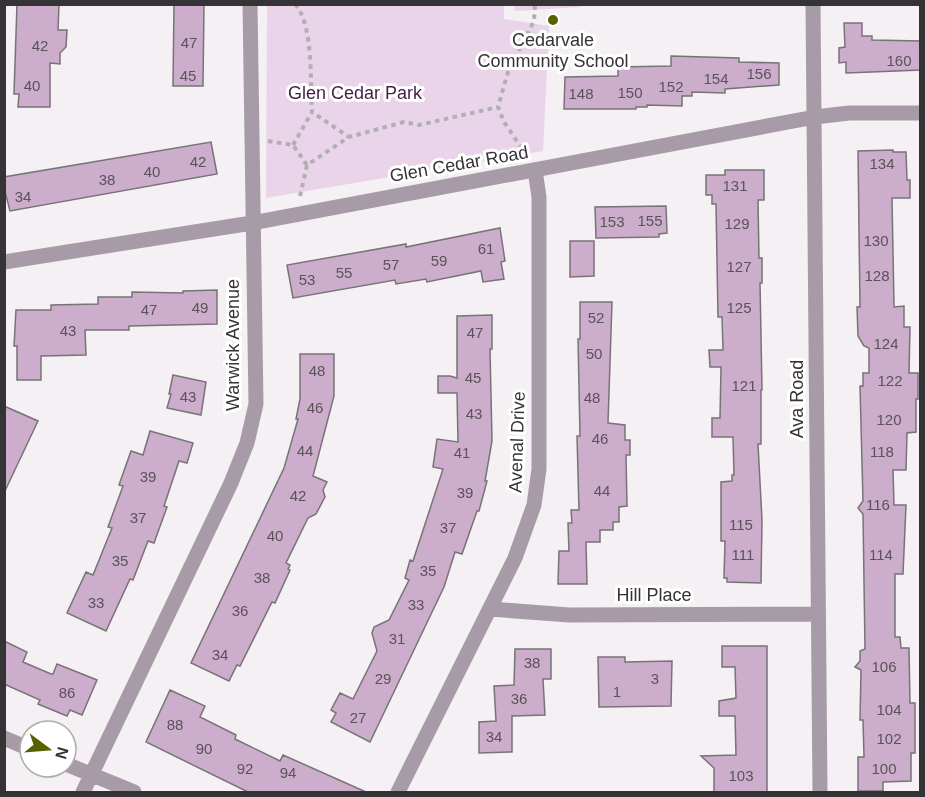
<svg xmlns="http://www.w3.org/2000/svg" width="925" height="797" viewBox="0 0 925 797" font-family="Arial,sans-serif">
<rect width="100%" height="100%" fill="#f4f0f3"/>
<!-- green -->
<path fill="#ead4ea" d="M 267,5 L 504,5 L 504,19 L 549,26 L 543,151 L 266,198 Z
M 581,5 L 581,7 L 515,11 L 514,5 Z"/>
<!-- building -->
<path fill="#ccadcb" stroke="#777377" stroke-width="1.5" d="M 17,4 L 59,4 L 58,30 L 67,30 L 66,47 L 60,53 L 60,64 L 50,63 L 50,107 L 18,107 L 19,94 L 14,94 Z
M 174,4 L 204,4 L 203,86 L 173,86 Z
M 844,23 L 862,23 L 862,36 L 872,36 L 872,40 L 921,41 L 921,70 L 846,73 L 846,62 L 839,63 L 839,48 L 845,47 Z
M 671,56 L 739,58 L 739,62 L 779,63 L 779,85 L 725,89 L 725,93 L 692,92 L 692,96 L 682,96 L 682,106 L 647,105 L 647,107 L 636,107 L 636,109 L 564,109 L 565,77 L 618,76 L 618,67 L 671,66 Z
M 211,142 L 217,174 L 10,211 L 4,188 L 4,177 Z
M 893,150 L 893,152 L 906,152 L 907,180 L 910,180 L 910,198 L 892,198 L 894,307 L 904,306 L 904,327 L 910,327 L 909,373 L 918,373 L 918,399 L 916,399 L 916,432 L 907,433 L 906,470 L 893,470 L 894,505 L 906,505 L 903,574 L 895,574 L 895,637 L 900,637 L 901,648 L 909,648 L 910,703 L 915,703 L 915,753 L 911,753 L 911,781 L 883,782 L 883,791 L 858,791 L 858,757 L 864,757 L 863,720 L 860,720 L 861,670 L 855,667 L 860,661 L 860,651 L 865,649 L 863,514 L 858,508 L 863,501 L 860,386 L 863,386 L 863,373 L 869,373 L 869,348 L 864,346 L 858,336 L 857,307 L 860,307 L 858,151 Z
M 725,170 L 764,170 L 764,200 L 758,200 L 759,258 L 762,258 L 762,283 L 760,283 L 762,390 L 761,390 L 761,444 L 758,444 L 762,520 L 761,583 L 727,582 L 727,578 L 724,578 L 725,541 L 721,541 L 721,482 L 732,481 L 732,475 L 734,475 L 733,437 L 712,437 L 712,418 L 720,418 L 721,367 L 710,367 L 709,350 L 723,350 L 722,317 L 718,317 L 716,204 L 712,204 L 712,195 L 706,195 L 706,175 L 725,175 Z
M 666,206 L 667,233 L 659,234 L 659,237 L 596,238 L 595,207 Z
M 500,228 L 505,261 L 501,262 L 504,279 L 483,282 L 481,271 L 427,282 L 426,279 L 396,284 L 395,280 L 293,298 L 287,265 L 406,244 L 406,247 Z
M 570,241 L 594,241 L 594,276 L 570,277 Z
M 217,290 L 217,324 L 129,326 L 129,330 L 85,330 L 86,355 L 41,356 L 41,380 L 17,380 L 17,346 L 14,346 L 16,310 L 51,310 L 51,305 L 98,304 L 98,297 L 132,297 L 132,292 L 183,293 L 183,291 Z
M 580,302 L 612,302 L 608,423 L 625,425 L 625,440 L 630,440 L 630,455 L 626,455 L 627,506 L 619,507 L 619,522 L 613,522 L 613,530 L 600,530 L 600,542 L 586,542 L 587,584 L 558,584 L 559,551 L 569,551 L 568,523 L 572,523 L 571,510 L 579,510 L 577,436 L 580,436 L 578,339 L 580,339 Z
M 492,315 L 492,349 L 490,349 L 492,441 L 485,481 L 487,481 L 479,511 L 477,511 L 462,554 L 455,552 L 444,587 L 370,742 L 331,722 L 336,713 L 331,710 L 340,693 L 353,699 L 377,651 L 372,633 L 374,627 L 389,620 L 409,580 L 405,578 L 410,560 L 413,561 L 443,469 L 433,467 L 437,439 L 458,442 L 457,393 L 438,393 L 438,376 L 450,376 L 457,378 L 457,316 Z
M 300,354 L 334,354 L 334,396 L 313,476 L 327,482 L 323,490 L 325,497 L 316,514 L 308,518 L 286,563 L 290,565 L 288,569 L 290,570 L 275,603 L 272,602 L 240,666 L 237,665 L 229,681 L 191,663 L 284,468 L 298,419 L 296,419 L 300,399 Z
M 173,375 L 206,382 L 201,415 L 167,408 L 171,394 L 169,394 Z
M 4,406 L 38,421 L 4,493 Z
M 150,431 L 193,443 L 187,463 L 179,461 L 164,506 L 167,507 L 154,543 L 148,541 L 133,580 L 130,579 L 106,631 L 67,613 L 86,572 L 93,575 L 112,528 L 108,527 L 123,486 L 119,485 L 131,451 L 143,455 Z
M 4,641 L 27,652 L 23,662 L 51,674 L 53,674 L 57,664 L 97,680 L 82,715 L 70,710 L 67,716 L 38,704 L 40,700 L 4,684 Z
M 722,646 L 767,646 L 767,792 L 714,792 L 714,768 L 701,756 L 736,755 L 735,716 L 719,716 L 719,701 L 736,698 L 735,667 L 722,667 Z
M 515,649 L 551,649 L 551,679 L 543,679 L 545,715 L 512,716 L 512,752 L 479,753 L 479,722 L 496,721 L 494,686 L 514,685 Z
M 598,657 L 625,657 L 625,662 L 672,661 L 671,706 L 599,707 Z
M 170,690 L 205,706 L 200,717 L 236,735 L 235,739 L 280,761 L 283,755 L 366,792 L 248,792 L 146,742 Z"/>
<g fill="none" stroke-linecap="round" stroke-linejoin="round">
<!-- path -->
<path stroke="#b2afb1" stroke-width="4" stroke-dasharray="4.5 4.5" stroke-linecap="butt" d="M 295,4 C 314,25 310,84 312,112 L 349,137
M 268,141 L 293,145 L 307,165
M 293,145 L 312,112
M 527,156 L 504,122 L 498,107 L 508,72 L 534,21 L 535,4
M 300,196 L 307,165 L 349,137 L 404,122 L 419,125 L 498,107"/>
<!-- minor -->
<path stroke="#a89ba8" stroke-width="15" d="M 813,4 L 820,792
M 4,262 L 252,223 L 815,117 L 849,113 L 920,113
M 490,609 L 569,615 L 818,614
M 4,738 L 30,749
M 66,764 L 134,792
M 83,792 L 231,483 L 247,443 L 256,404 L 250,4
M 398,792 L 515,558 L 534,505 L 539,469 L 539,197 L 535,170"/>
</g>
<!-- markers -->
<circle fill="#576100" stroke="#fff" stroke-width="2" cx="553" cy="20" r="6"/>
<g text-anchor="middle" dominant-baseline="central" stroke-width="6" stroke-linejoin="round" paint-order="stroke">
<!-- number labels -->
<g font-size="15" fill="#5b525a">
<text x="189" y="42">47</text>
<text x="40" y="45">42</text>
<text x="899" y="60">160</text>
<text x="759" y="73">156</text>
<text x="188" y="75">45</text>
<text x="716" y="78">154</text>
<text x="32" y="85">40</text>
<text x="671" y="86">152</text>
<text x="630" y="92">150</text>
<text x="581" y="93">148</text>
<text x="198" y="161">42</text>
<text x="882" y="163">134</text>
<text x="152" y="171">40</text>
<text x="107" y="179">38</text>
<text x="735" y="185">131</text>
<text x="23" y="196">34</text>
<text x="650" y="220">155</text>
<text x="612" y="221">153</text>
<text x="737" y="223">129</text>
<text x="876" y="240">130</text>
<text x="486" y="248">61</text>
<text x="439" y="260">59</text>
<text x="391" y="264">57</text>
<text x="739" y="266">127</text>
<text x="344" y="272">55</text>
<text x="877" y="275">128</text>
<text x="307" y="279">53</text>
<text x="200" y="307">49</text>
<text x="739" y="307">125</text>
<text x="149" y="309">47</text>
<text x="596" y="317">52</text>
<text x="68" y="330">43</text>
<text x="475" y="332">47</text>
<text x="886" y="343">124</text>
<text x="594" y="353">50</text>
<text x="317" y="370">48</text>
<text x="473" y="377">45</text>
<text x="890" y="380">122</text>
<text x="744" y="385">121</text>
<text x="188" y="396">43</text>
<text x="592" y="397">48</text>
<text x="315" y="407">46</text>
<text x="474" y="413">43</text>
<text x="889" y="419">120</text>
<text x="600" y="438">46</text>
<text x="305" y="450">44</text>
<text x="882" y="451">118</text>
<text x="462" y="452">41</text>
<text x="148" y="476">39</text>
<text x="602" y="490">44</text>
<text x="465" y="492">39</text>
<text x="298" y="495">42</text>
<text x="878" y="504">116</text>
<text x="138" y="517">37</text>
<text x="741" y="524">115</text>
<text x="448" y="527">37</text>
<text x="275" y="535">40</text>
<text x="743" y="554">111</text>
<text x="881" y="554">114</text>
<text x="120" y="560">35</text>
<text x="428" y="570">35</text>
<text x="262" y="577">38</text>
<text x="96" y="602">33</text>
<text x="416" y="604">33</text>
<text x="240" y="610">36</text>
<text x="397" y="638">31</text>
<text x="220" y="654">34</text>
<text x="532" y="662">38</text>
<text x="884" y="666">106</text>
<text x="383" y="678">29</text>
<text x="655" y="678">3</text>
<text x="617" y="691">1</text>
<text x="67" y="692">86</text>
<text x="519" y="698">36</text>
<text x="889" y="709">104</text>
<text x="358" y="717">27</text>
<text x="175" y="724">88</text>
<text x="494" y="736">34</text>
<text x="889" y="738">102</text>
<text x="204" y="748">90</text>
<text x="245" y="768">92</text>
<text x="884" y="768">100</text>
<text x="288" y="772">94</text>
<text x="741" y="775">103</text>
</g>
<!-- poi labels -->
<g font-size="18" fill="#353335" stroke="#fff">
<text x="553" y="40">Cedarvale<tspan x="553" dy="21">Community School</tspan></text>
</g>
<!-- park labels -->
<g font-size="18" fill="#431d44" stroke="#fff">
<text x="355" y="93">Glen Cedar Park</text>
</g>
<!-- street labels -->
<g font-size="18" fill="#353335" stroke="#fff">
<text transform="translate(459 164) rotate(-10)">Glen Cedar Road</text>
<text transform="translate(233 345) rotate(-90)">Warwick Avenue</text>
<text transform="translate(797 399) rotate(-90)">Ava Road</text>
<text transform="translate(517 442) rotate(-88)">Avenal Drive</text>
<text x="654" y="595">Hill Place</text>
</g>
</g>
<!-- border -->
<rect width="925" height="797" fill="none" stroke="#353335" stroke-width="12"/>
<!-- north arrow -->
<g transform="translate(48 749) rotate(106)"><circle r="28" fill="#ffffff" stroke="#aeadae" stroke-width="1.5"/>
<path d="M0-4.5L10 22L0 15L-10 22Z" fill="#576100"/>
<text y="-9" font-size="16" font-weight="bold" text-anchor="middle" fill="#353335">N</text>
</g>
</svg>
